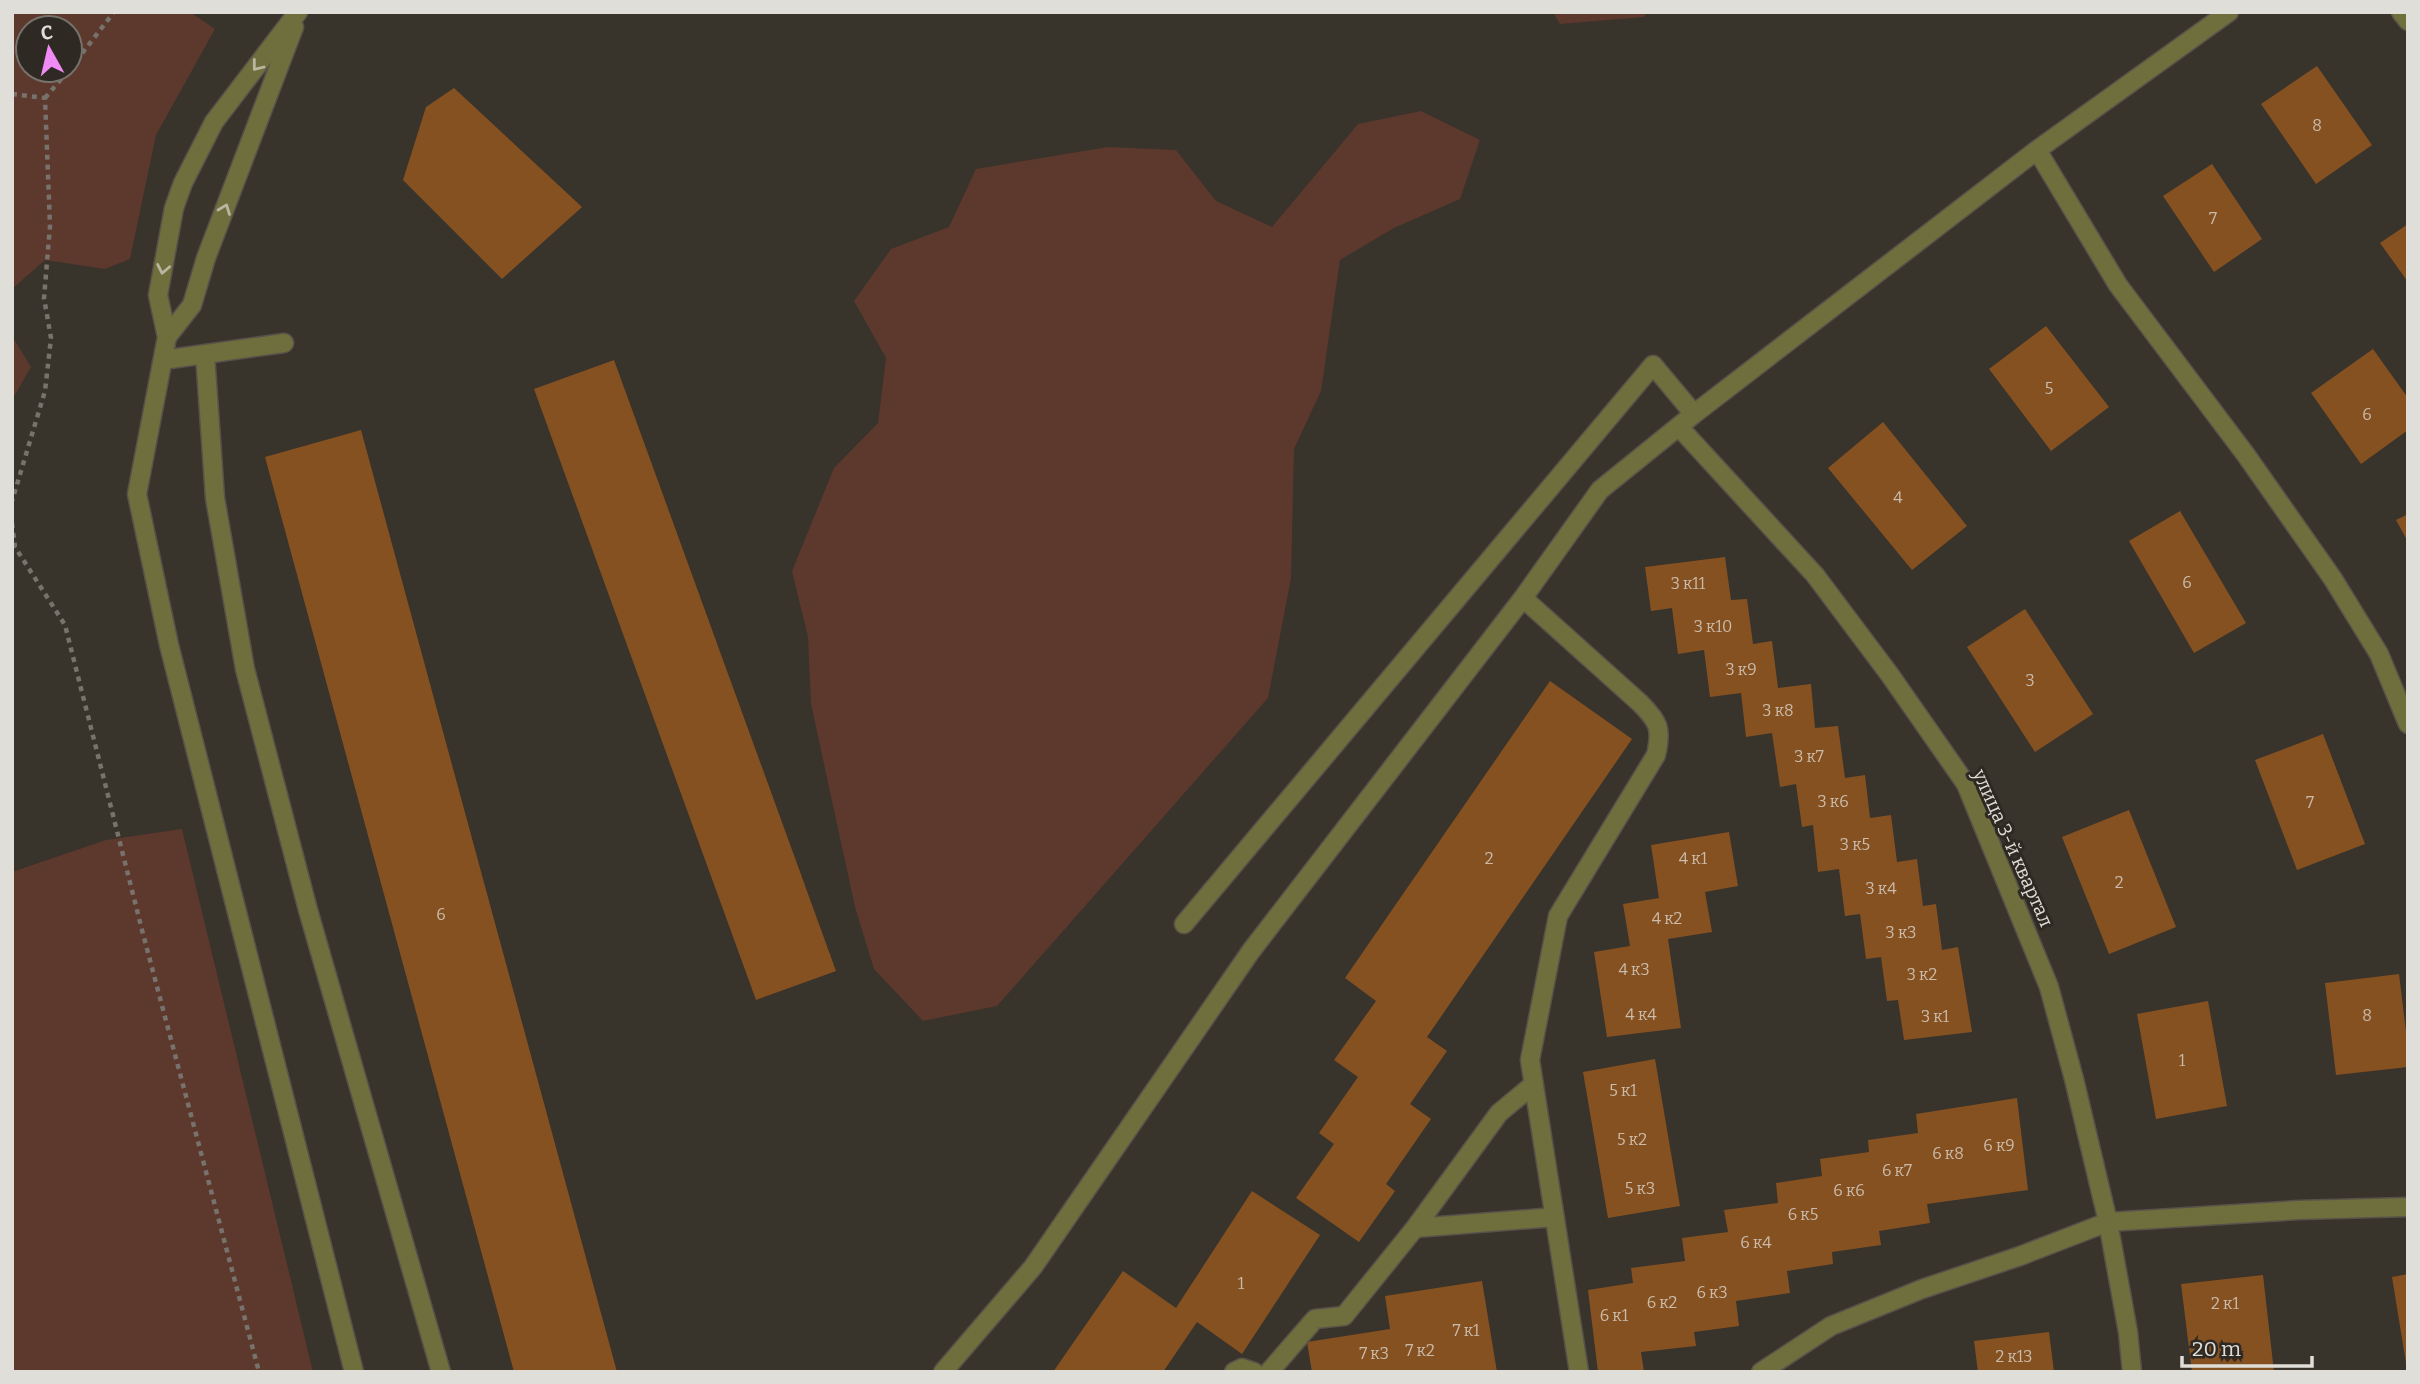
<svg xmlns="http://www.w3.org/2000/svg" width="2420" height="1384" viewBox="0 0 2420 1384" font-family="Bitter,serif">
<rect width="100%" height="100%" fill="#38332b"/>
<!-- green -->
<path fill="#5d382d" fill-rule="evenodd" d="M 12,12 L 190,12 L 215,29 L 156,135 L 130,259 L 105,269 L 45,260 L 12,289 ZM 28,28 L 70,28 L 70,70 L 28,70 Z
M 1553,12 L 1647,12 L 1644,17 L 1560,24 Z
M 1421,111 L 1480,140 L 1460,199 L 1394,228 L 1340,260 L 1321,391 L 1294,449 L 1291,578 L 1268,698 L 997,1006 L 923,1021 L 874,969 L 855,907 L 811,704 L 808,637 L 792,571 L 834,468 L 878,423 L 886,358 L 854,301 L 891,249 L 949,227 L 976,169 L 1108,147 L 1176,150 L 1216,201 L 1272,227 L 1358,124 Z
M 12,336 L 31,367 L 12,400 Z
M 182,829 L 313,1372 L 12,1372 L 12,872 L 106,840 Z"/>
<!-- building -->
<path fill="#865121" d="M 2317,66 L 2372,145 L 2316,184 L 2261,104 Z
M 454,88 L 582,207 L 502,279 L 403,180 L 426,107 Z
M 2212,164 L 2262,239 L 2214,272 L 2163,196 Z
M 2408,224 L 2408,282 L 2380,243 Z
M 2046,326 L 2109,407 L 2051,451 L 1989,369 Z
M 2373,349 L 2408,398 L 2408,430 L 2361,464 L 2311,393 Z
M 614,360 L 836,971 L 756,1000 L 534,389 Z
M 1883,422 L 1967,526 L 1912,570 L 1828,468 Z
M 361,430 L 617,1372 L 514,1372 L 265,457 Z
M 2180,511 L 2246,623 L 2194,653 L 2129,541 Z
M 2408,514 L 2408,542 L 2396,520 Z
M 1725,557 L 1731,600 L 1747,599 L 1753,644 L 1772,641 L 1778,688 L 1811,684 L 1815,728 L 1838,726 L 1845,778 L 1865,775 L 1870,818 L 1891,815 L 1897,862 L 1917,859 L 1923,906 L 1936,904 L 1942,950 L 1958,947 L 1972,1032 L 1904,1040 L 1898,1000 L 1887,1001 L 1881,957 L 1866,959 L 1860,914 L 1845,916 L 1839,869 L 1818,872 L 1813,825 L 1802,827 L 1796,784 L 1780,787 L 1772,733 L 1746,737 L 1741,693 L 1710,697 L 1704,650 L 1678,654 L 1672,608 L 1651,611 L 1645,567 Z
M 2025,609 L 2093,714 L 2035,752 L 1967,647 Z
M 1550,681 L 1632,739 L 1427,1037 L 1447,1051 L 1410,1104 L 1431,1119 L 1386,1184 L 1395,1191 L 1359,1242 L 1296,1198 L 1334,1144 L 1319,1133 L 1358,1077 L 1334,1060 L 1376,1001 L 1345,978 Z
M 2323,734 L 2365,844 L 2297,870 L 2255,760 Z
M 2129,810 L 2176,927 L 2109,954 L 2062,837 Z
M 1729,832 L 1738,886 L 1705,892 L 1712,932 L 1668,939 L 1681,1028 L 1607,1037 L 1594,952 L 1630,946 L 1623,904 L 1659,898 L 1651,845 Z
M 2399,974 L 2408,1048 L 2408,1067 L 2336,1075 L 2325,983 Z
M 2208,1001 L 2227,1106 L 2156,1119 L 2137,1014 Z
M 1655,1059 L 1680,1206 L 1608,1218 L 1583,1072 Z
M 2017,1098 L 2028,1190 L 1927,1204 L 1930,1223 L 1879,1231 L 1881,1245 L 1832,1252 L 1833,1264 L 1787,1271 L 1790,1293 L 1736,1301 L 1739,1326 L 1694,1332 L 1696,1346 L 1641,1352 L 1644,1372 L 1598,1372 L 1588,1290 L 1633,1283 L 1631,1268 L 1685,1261 L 1682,1238 L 1728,1232 L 1724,1210 L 1778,1203 L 1776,1183 L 1822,1176 L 1820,1159 L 1869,1152 L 1868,1140 L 1918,1133 L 1916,1114 Z
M 1252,1191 L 1320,1235 L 1242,1354 L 1197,1322 L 1163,1372 L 1053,1372 L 1123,1271 L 1176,1308 Z
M 2408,1274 L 2408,1363 L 2406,1363 L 2392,1277 Z
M 2263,1275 L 2274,1372 L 2192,1372 L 2181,1284 Z
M 1482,1281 L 1497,1372 L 1312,1372 L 1307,1342 L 1390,1329 L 1385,1296 Z
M 2049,1332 L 2054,1372 L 1978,1372 L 1974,1341 Z"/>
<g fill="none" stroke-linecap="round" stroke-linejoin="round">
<!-- minor casing -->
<g stroke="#56524a" stroke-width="21">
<path id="minor" d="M 298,12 L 214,122 L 183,183 L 174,208 L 158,295 L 167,337 L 137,494 L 169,645 L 354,1372
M 2401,12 L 2408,21
M 2037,150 L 2118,285 L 2246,455 L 2333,579 L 2379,654 L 2408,724
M 167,337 L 192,305 L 206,258 L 294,27
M 205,354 L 215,498 L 245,669 L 308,910 L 441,1372
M 163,360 L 284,343
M 1679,427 L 1815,575 L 1890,675 L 1966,784 L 2049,987 L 2074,1079 L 2108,1222 L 2128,1332 L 2132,1372
M 1523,598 L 1640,703 C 1659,722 1662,729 1656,755 L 1558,916 L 1530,1060 L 1579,1372
M 1184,924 L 1653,365 L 1694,414
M 1415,1228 L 1555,1217
M 943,1372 L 1033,1267 L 1251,951 L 1523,598 L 1600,490 L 1694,414 L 2037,150 L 2229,12
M 1234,1372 L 1242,1368 L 1254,1372
M 1269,1372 L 1315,1319 L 1344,1316 L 1415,1228 L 1499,1113 L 1534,1084
M 1761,1372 L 1831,1326 L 1922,1289 L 2020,1256 L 2108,1222 L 2299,1210 L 2408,1207"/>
</g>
<!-- path -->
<path stroke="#77736c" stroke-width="4.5" stroke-dasharray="5 5" stroke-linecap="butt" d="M 70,69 L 114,12
M 12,94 L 45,98 L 50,226 L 44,298 L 51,338 L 45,391 L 12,501
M 45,98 L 69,70
M 12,523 L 15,547 L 65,625 L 142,930 L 259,1372"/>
<!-- minor -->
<use href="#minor" stroke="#6f6e3d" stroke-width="18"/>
</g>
<!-- one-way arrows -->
<defs><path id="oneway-chevron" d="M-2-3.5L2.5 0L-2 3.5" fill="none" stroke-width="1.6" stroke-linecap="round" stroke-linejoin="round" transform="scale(1.75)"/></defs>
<g stroke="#b8b7a2">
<use href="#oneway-chevron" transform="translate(257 66) rotate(128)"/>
<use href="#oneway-chevron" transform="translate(225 209) rotate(-69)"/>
<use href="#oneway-chevron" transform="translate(163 269) rotate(101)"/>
</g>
<g text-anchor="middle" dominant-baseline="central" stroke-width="6" stroke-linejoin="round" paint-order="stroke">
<!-- number labels -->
<g font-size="16" fill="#cabbaa">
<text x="2317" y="125">8</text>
<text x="2213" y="218">7</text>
<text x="2049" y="388">5</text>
<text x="2367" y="414">6</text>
<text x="1898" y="497">4</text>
<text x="2187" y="582">6</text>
<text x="1688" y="583">3 к11</text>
<text x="1713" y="626">3 к10</text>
<text x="1741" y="669">3 к9</text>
<text x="2030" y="680">3</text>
<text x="1778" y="710">3 к8</text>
<text x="1809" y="756">3 к7</text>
<text x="1833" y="801">3 к6</text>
<text x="2310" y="802">7</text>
<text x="1855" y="844">3 к5</text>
<text x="1489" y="858">2</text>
<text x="1693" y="858">4 к1</text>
<text x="2119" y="882">2</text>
<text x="1881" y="888">3 к4</text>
<text x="441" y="914">6</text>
<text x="1667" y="918">4 к2</text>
<text x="1901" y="932">3 к3</text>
<text x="1634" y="969">4 к3</text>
<text x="1922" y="974">3 к2</text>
<text x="1641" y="1014">4 к4</text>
<text x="2367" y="1015">8</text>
<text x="1935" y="1016">3 к1</text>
<text x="2182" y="1060">1</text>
<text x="1623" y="1090">5 к1</text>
<text x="1632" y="1139">5 к2</text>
<text x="1999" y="1145">6 к9</text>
<text x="1948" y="1153">6 к8</text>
<text x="1897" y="1170">6 к7</text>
<text x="1640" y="1188">5 к3</text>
<text x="1849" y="1190">6 к6</text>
<text x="1803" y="1214">6 к5</text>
<text x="1756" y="1242">6 к4</text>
<text x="1241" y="1283">1</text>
<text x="1712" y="1292">6 к3</text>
<text x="1662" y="1302">6 к2</text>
<text x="2225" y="1303">2 к1</text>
<text x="1614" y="1315">6 к1</text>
<text x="1466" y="1330">7 к1</text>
<text x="1420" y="1350">7 к2</text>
<text x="1374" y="1353">7 к3</text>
<text x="2014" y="1356">2 к13</text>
</g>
<!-- street labels -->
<g font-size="19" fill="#e0ded8" stroke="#2e2922">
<text transform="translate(2013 848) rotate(66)">улица 3-й квартал</text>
</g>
</g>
<!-- border -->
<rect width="2420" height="1384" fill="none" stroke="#e0ded8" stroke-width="28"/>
<!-- north arrow -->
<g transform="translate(49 49) rotate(352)"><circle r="33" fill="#2e2922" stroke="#75716b" stroke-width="2"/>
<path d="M0-5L12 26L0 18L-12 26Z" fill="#f08bf5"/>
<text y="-10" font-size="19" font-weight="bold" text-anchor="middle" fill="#e0ded8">С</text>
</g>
<!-- scale -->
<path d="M2182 1356v10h130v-10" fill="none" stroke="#e0ded8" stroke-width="3.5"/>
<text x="2192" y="1356" font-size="21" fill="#e0ded8" stroke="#2e2922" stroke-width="5" paint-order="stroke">20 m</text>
</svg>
